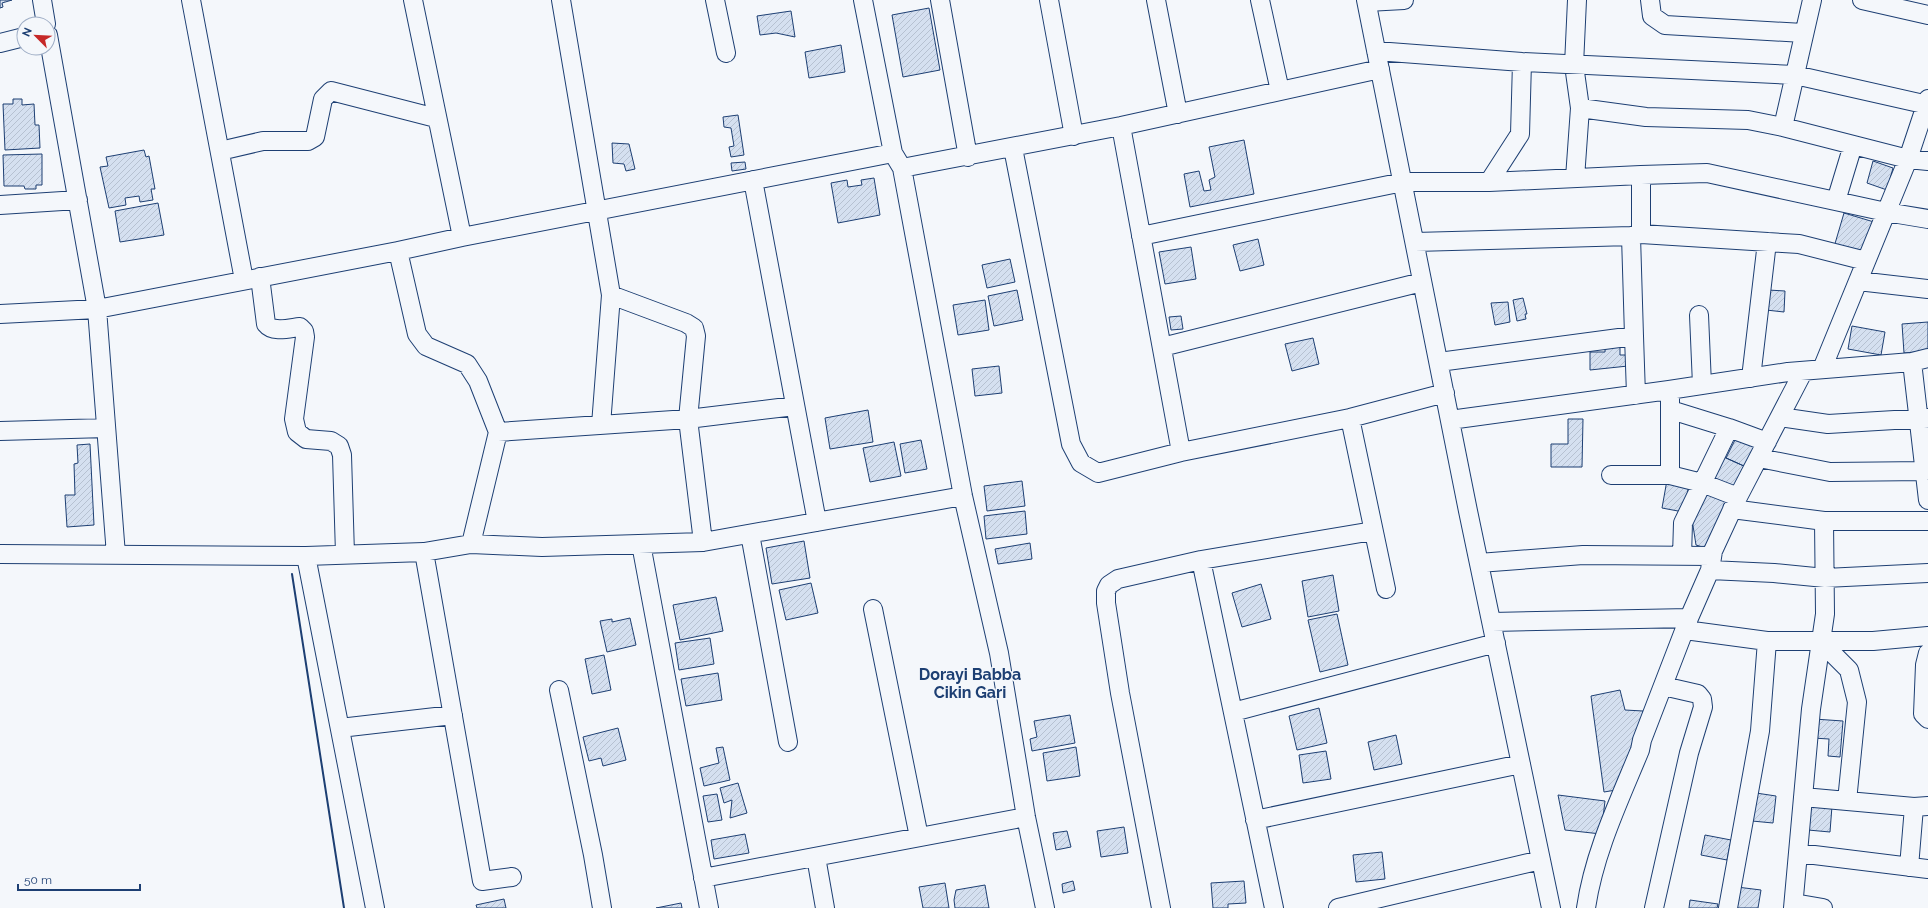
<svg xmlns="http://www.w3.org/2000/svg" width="1928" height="908" viewBox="0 0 1928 908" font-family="Raleway,sans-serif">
<defs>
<pattern id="building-hatch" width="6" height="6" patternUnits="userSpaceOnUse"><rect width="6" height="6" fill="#d5e0f0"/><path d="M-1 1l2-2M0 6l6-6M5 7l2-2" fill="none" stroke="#b6c1d1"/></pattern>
</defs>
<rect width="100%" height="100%" fill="#f4f7fb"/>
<!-- building -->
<path fill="url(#building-hatch)" stroke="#1d3f73" d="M 0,0 L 12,0 L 2,3 L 3,7 L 0,8 Z
M 929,8 L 940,70 L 903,77 L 892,15 Z
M 791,11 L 795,37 L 776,33 L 760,35 L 757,16 Z
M 841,45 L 845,72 L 809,78 L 805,52 Z
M 13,99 L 22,99 L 22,105 L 34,104 L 35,125 L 39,125 L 40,148 L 5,150 L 3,104 L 13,104 Z
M 738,115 L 744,155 L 731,157 L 729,147 L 734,146 L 731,128 L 724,127 L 723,117 Z
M 1244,140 L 1254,194 L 1190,207 L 1184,174 L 1199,171 L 1204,191 L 1211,190 L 1209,180 L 1215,177 L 1209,147 Z
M 612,143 L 629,144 L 635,169 L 626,171 L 624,164 L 613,163 Z
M 144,150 L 146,157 L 149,156 L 155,189 L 151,189 L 153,200 L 140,202 L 139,196 L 125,198 L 126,205 L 109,208 L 100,167 L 108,166 L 106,157 Z
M 42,154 L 42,185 L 36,185 L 36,189 L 25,189 L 24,186 L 4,186 L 3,155 Z
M 1873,161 L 1893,168 L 1887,190 L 1867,183 Z
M 745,162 L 746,169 L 732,171 L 731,163 Z
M 874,178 L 880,215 L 838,223 L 831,183 L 847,180 L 848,187 L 862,185 L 861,180 Z
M 158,203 L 164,235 L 120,242 L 115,211 Z
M 1844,213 L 1874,222 L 1864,257 L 1834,247 Z
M 1258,239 L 1264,265 L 1240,271 L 1233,245 Z
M 1191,247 L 1196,279 L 1165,284 L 1159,252 Z
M 1010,259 L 1015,282 L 987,288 L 982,265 Z
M 1017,290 L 1023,320 L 994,326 L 988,296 Z
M 1768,290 L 1785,291 L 1784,312 L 1766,310 Z
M 1523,298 L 1527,314 L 1525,314 L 1526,319 L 1517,321 L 1513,300 Z
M 985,300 L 989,330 L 958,335 L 953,305 Z
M 1508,302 L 1510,322 L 1495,325 L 1491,303 Z
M 1181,316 L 1183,329 L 1171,330 L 1169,317 Z
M 1928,322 L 1928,351 L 1904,353 L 1902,324 Z
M 1852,326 L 1885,332 L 1881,355 L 1848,349 Z
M 1313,338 L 1319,364 L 1292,371 L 1285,344 Z
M 1605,344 L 1620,344 L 1620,355 L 1628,355 L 1628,366 L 1590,370 L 1590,352 L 1605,352 Z
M 999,366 L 1002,393 L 975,396 L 972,369 Z
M 868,410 L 873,442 L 830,449 L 825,418 Z
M 1568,419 L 1583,419 L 1582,467 L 1551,467 L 1551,444 L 1568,444 Z
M 1737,436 L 1756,445 L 1746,467 L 1726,458 Z
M 921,440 L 927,469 L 905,473 L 900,444 Z
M 894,442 L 901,476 L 870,482 L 863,448 Z
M 90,444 L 94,525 L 67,527 L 65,495 L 75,495 L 74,464 L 78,463 L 77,445 Z
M 1724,457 L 1744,466 L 1733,489 L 1713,479 Z
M 1667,480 L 1689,484 L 1685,508 L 1678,511 L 1662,508 Z
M 1022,481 L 1025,506 L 987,511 L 984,486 Z
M 1704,491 L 1728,499 L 1712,550 L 1696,545 L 1691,513 Z
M 1025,511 L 1027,534 L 986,539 L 984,516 Z
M 804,541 L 810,578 L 772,584 L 766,548 Z
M 1030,543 L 1032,559 L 998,564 L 995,549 Z
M 1333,575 L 1339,611 L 1308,617 L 1302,581 Z
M 811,583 L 818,613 L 786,620 L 779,590 Z
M 1261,584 L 1271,619 L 1242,627 L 1232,593 Z
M 716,597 L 723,631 L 680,640 L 673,605 Z
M 1337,614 L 1348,665 L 1320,672 L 1308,620 Z
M 630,618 L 636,645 L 607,652 L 600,621 L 612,619 L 612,622 Z
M 710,638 L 714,664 L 679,670 L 675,643 Z
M 604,655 L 611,690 L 592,694 L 585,659 Z
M 718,673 L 722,700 L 686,706 L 681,679 Z
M 1620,690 L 1625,710 L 1643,711 L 1641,743 L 1633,742 L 1616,790 L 1604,792 L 1591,696 Z
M 1319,708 L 1327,743 L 1297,750 L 1289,716 Z
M 1070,715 L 1075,743 L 1032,751 L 1030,739 L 1037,737 L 1034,721 Z
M 1814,719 L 1843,721 L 1840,757 L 1828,756 L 1829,739 L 1813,738 Z
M 618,728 L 626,760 L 603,766 L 601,758 L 589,761 L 583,737 Z
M 1396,735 L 1402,764 L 1374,770 L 1368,742 Z
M 723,747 L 730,780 L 704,786 L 700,768 L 719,763 L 716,748 Z
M 1076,747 L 1080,776 L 1047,781 L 1043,753 Z
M 1326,751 L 1331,779 L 1303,783 L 1299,755 Z
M 738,783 L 747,813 L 730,818 L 732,800 L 724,803 L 720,788 Z
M 1756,793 L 1776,796 L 1773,823 L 1752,821 Z
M 717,794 L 722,820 L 708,822 L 703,796 Z
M 1558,795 L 1605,801 L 1601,834 L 1565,830 Z
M 1810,805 L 1832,806 L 1830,832 L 1808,830 Z
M 1124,827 L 1128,853 L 1101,857 L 1097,831 Z
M 1067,831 L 1071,847 L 1056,850 L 1053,833 Z
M 745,834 L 749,853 L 714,859 L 711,840 Z
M 1705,835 L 1731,840 L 1727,860 L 1701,855 Z
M 1382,852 L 1385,879 L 1356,882 L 1353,855 Z
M 1073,881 L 1075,890 L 1063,893 L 1062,884 Z
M 1244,881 L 1246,903 L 1228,904 L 1228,908 L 1213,908 L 1211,883 Z
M 945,883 L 949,908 L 923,908 L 919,887 Z
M 985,885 L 989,908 L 955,908 L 954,900 L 956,890 Z
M 1737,887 L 1761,890 L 1758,908 L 1734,908 Z
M 504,899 L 506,908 L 477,908 L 476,905 Z
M 1690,900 L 1718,904 L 1717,908 L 1689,908 Z
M 681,903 L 682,908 L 656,908 Z"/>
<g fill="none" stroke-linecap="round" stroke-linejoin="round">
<!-- minor casing -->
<g stroke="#1d3f73" stroke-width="20">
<path id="minor" d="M 42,0 L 46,24
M 191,0 L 244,280
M 413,0 L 462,237
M 561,0 L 611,295 L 601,425
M 715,0 L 726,53
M 863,0 L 893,153 L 902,168 L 963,496 L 999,653 L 1026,817 L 1045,908
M 940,0 L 968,157
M 1049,0 L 1074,136
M 1156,0 L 1178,114
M 1260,0 L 1280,91
M 1366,0 L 1468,511 L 1551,908
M 1650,0 L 1652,16 L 1665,25 L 1803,33
M 1862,0 L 1928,15
M 1367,2 L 1404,0
M 48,35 L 97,309 L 116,555
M 0,43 L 24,37
M 1376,51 L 1522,62 L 1795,75 L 1928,105
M 1580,108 L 1646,117 L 1748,120 L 1783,127 L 1908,159 L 1928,161
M 1121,126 L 1181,452
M 1783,127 L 1812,0
M 1013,148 L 1071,444 L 1081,463 L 1098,473 L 1181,452 L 1350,418 L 1445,393
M 220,151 L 263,141 L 308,141 L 315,137 L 323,99 L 331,91 L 436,118
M 902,168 L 1121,126 L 1380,69
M 1575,178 L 1580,108 L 1574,65 L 1577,0
M 753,180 L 817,522
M 1489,182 L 1520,134 L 1522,62
M 1836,201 L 1853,145
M 0,205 L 78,200
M 1641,234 L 1799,244 L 1866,261
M 1141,236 L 1403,182 L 1489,182 L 1641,175 L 1707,173 L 1886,212 L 1928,219
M 1415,242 L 1631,236
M 398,251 L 417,334 L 426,346 L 467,364 L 478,381 L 498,432 L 471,544
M 260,277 L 266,324 C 273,333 290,328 300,327 L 304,331 L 305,337 L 294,419 L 297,432 L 306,439 L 331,441 L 339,446 L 342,455 L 345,554
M 1858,281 L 1928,289
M 611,295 L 686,323 L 694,328 L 696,336 L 688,419 L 703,542
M 0,314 L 97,309 L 398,251 L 462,237 L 893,153
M 1699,315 L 1702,385
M 1634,336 L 1636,395
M 1162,347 L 1422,282
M 1439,362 L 1634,336 L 1631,236 L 1641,234 L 1641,175
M 1912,362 L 1928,500
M 1822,369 L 1908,159 L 1928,99
M 1751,378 L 1767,242
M 1670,399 L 1670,475 L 1702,483 L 1738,497
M 1671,410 L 1729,428 L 1683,523 L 1682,556
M 1780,417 L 1828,424 L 1928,418
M 1350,418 L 1386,589
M 1450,420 L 1669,390 L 1788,372 L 1912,362 L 1928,358
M 1729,428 L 1767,442
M 0,431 L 106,428
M 498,432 L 688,419 L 795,406
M 1759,458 L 1830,472 L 1925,471
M 1611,475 L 1670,475
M 1732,509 L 1824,521 L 1928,521
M 750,534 L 788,742
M 641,544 L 709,908
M 424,552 L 482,881 L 512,877
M 0,554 L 306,556 L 424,552 L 471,544 L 542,547 L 703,542 L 963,496
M 306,556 L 375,908
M 1201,560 L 1274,908
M 1479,563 L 1583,555 L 1712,556
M 1710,570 L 1774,573 L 1825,578 L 1928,573
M 873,609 L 919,837
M 1492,622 L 1689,618
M 1685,630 L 1767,641 L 1873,641 L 1928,636
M 1821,642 L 1849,670 L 1857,702 L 1847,801
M 1928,653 L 1925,665 L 1923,714 L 1928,719
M 559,690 L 593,855 L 602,908
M 1233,712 L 1496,643
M 340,728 L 453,715
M 1803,797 L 1914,807 L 1928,806
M 1255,820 L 1521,764
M 1798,853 L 1928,869
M 816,857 L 825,908
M 1909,867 L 1914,807
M 703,878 L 1026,817
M 1794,903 L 1823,908
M 1161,908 L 1120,693 L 1106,603 L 1106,591 L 1109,585 L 1118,579 L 1201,560 L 1373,531
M 1338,908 L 1541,860
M 1586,908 C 1594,853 1619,801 1640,750 L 1642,740 L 1689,618 L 1710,570 L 1713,551 L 1738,497 L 1803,372
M 1654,908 L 1689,753 L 1703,707 L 1702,699 L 1698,694 L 1663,686
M 1728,908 L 1760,731 L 1767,641
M 1793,908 L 1811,709 L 1825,614 L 1824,521"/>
</g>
<!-- minor -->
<use href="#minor" stroke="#f4f7fb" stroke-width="18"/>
<!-- wall -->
<path stroke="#1d3f73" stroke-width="2" d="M 292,574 L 344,908"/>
</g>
<g text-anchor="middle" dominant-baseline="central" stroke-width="3" stroke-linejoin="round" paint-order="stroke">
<!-- district labels -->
<g font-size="16" font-weight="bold" fill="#1d3f73" stroke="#f4f7fb">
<text x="970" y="674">Dorayi Babba<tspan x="970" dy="18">Cikin Gari</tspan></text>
</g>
</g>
<!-- north arrow -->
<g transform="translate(36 36) rotate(294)"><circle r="19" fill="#f4f7fb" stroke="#9eadc5"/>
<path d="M0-3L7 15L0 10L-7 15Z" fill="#c62828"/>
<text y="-6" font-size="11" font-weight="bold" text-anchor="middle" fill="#1d3f73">N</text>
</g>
<!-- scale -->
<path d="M18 884v6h122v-6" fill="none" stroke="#1d3f73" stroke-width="2"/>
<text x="24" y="884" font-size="12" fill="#1d3f73" stroke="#f4f7fb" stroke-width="3" paint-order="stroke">50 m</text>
</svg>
